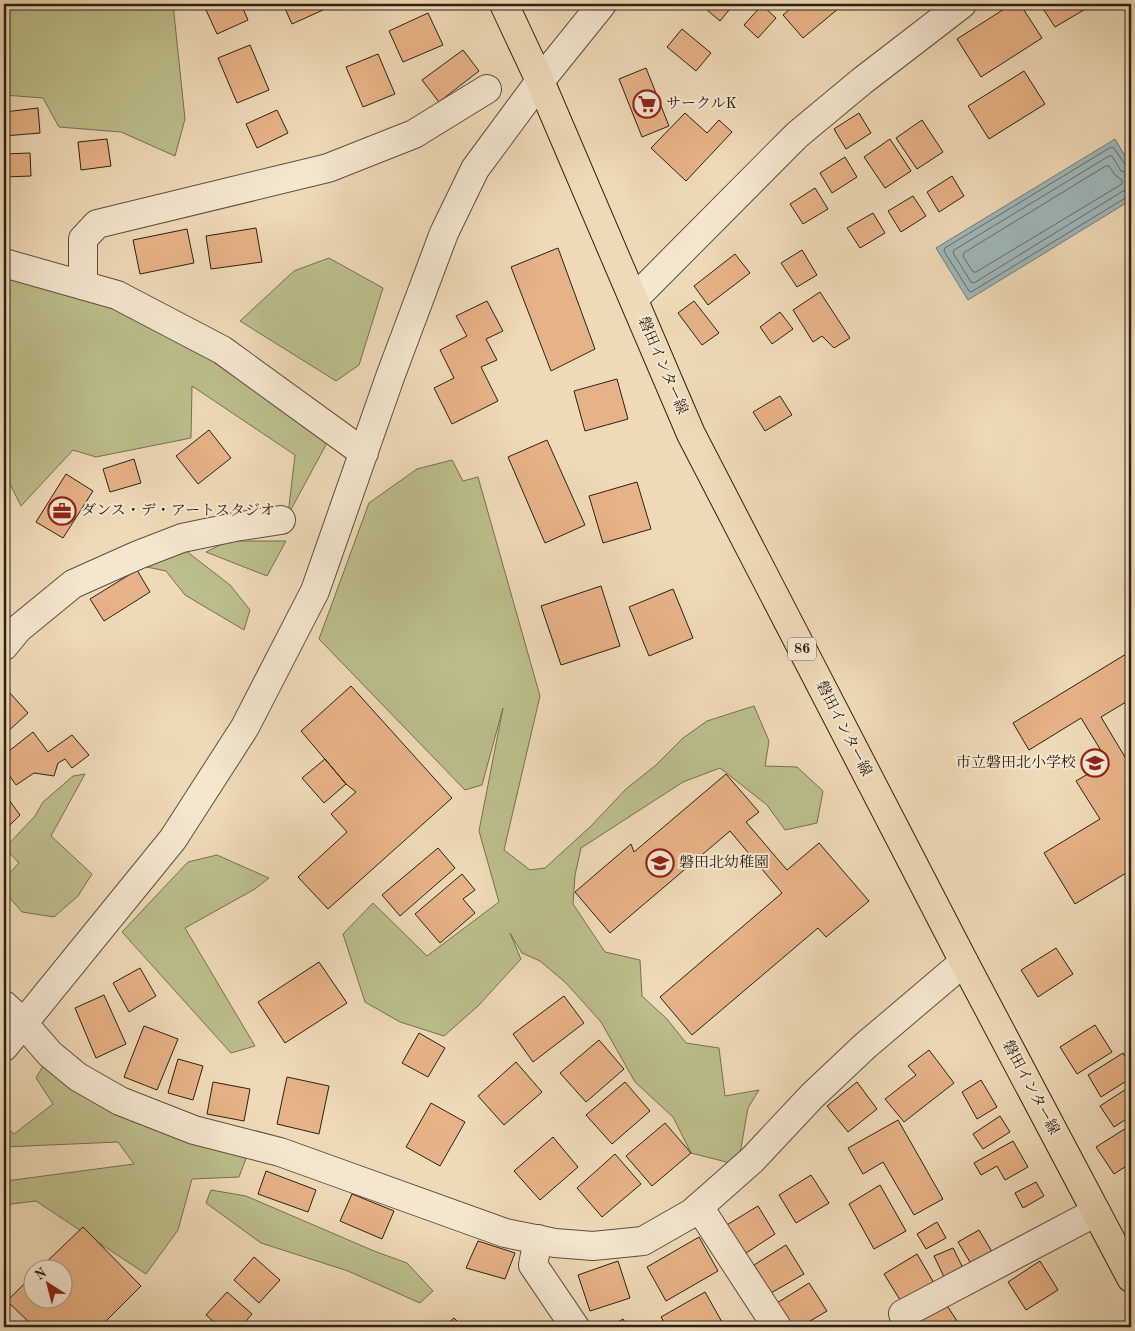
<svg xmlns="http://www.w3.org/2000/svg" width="1135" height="1331" viewBox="0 0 1135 1331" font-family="'Old Standard TT','Noto Serif JP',serif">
<rect width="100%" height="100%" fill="#eedab6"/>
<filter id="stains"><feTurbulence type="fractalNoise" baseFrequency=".004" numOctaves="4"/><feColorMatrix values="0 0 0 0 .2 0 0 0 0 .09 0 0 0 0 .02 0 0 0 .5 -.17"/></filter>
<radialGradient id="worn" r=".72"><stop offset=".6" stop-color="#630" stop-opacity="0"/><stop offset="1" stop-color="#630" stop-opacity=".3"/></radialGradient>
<!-- green -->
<path fill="#bcbe8b" stroke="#747050" d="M 4,4 L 173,4 L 185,119 L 175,156 L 121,132 L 59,127 L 43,98 L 4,95 Z
M 329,258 L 383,288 L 359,365 L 336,381 L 240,321 L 294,271 Z
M 4,267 L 83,285 L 199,345 L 328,441 L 288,515 L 295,455 L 192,386 L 191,438 L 96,457 L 73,450 L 21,506 L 4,472 Z
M 452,460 L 463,481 L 478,477 L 540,696 L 504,850 L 530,870 L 545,868 L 591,826 L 626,789 L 656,765 L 683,738 L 707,721 L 754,706 L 769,741 L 765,766 L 797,767 L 823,791 L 817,823 L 785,830 L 767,805 L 720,768 L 683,782 L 581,848 L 575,875 L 573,904 L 605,952 L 640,960 L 642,996 L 667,1019 L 686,1043 L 719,1048 L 725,1096 L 759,1090 L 748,1108 L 738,1165 L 691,1153 L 673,1117 L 635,1082 L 601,1022 L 566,983 L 540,961 L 522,953 L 510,933 L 521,959 L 478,1006 L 444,1036 L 400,1022 L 365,1002 L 343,934 L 373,903 L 427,956 L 499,902 L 479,831 L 503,708 L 482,785 L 465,790 L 319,639 L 369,503 L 417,469 Z
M 228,541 L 286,541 L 267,576 L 206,552 Z
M 181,547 L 230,585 L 250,610 L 244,630 L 185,595 L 166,571 L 142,566 Z
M 85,774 L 51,836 L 92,874 L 78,896 L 54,917 L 22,912 L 4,891 L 4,879 L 19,863 L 5,848 L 35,816 L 43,802 L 73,776 Z
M 217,855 L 269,878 L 255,889 L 185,928 L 255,1046 L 231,1053 L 122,932 L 188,862 Z
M 50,1054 L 185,1136 L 251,1145 L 239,1177 L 192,1179 L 178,1230 L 146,1274 L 36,1201 L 11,1204 L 4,1209 L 4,1183 L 6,1181 L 134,1164 L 118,1142 L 4,1147 L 4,1125 L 14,1134 L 53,1104 L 36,1078 Z
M 211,1190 L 246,1196 L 374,1251 L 407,1263 L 433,1291 L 420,1303 L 348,1271 L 261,1243 L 206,1203 Z"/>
<!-- water -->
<path fill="#9eb8b9" stroke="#707c77" d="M 1115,139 L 1131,166 L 1131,200 L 968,300 L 936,248 Z"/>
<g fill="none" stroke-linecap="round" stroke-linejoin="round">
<!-- shore -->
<path stroke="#656c66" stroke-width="1" d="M 1106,166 L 1109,166 L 1115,175 L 1122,180 L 1122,184 L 976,272 L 973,272 L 963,256 L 964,253 Z
M 1131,168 L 1126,166 L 1114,148 L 1111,147 L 945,248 L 944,251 L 969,291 L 971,292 L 1127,197 L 1131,196
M 1131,174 L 1121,171 L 1112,156 L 1109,156 L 954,250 L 953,253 L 971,282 L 974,283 L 1123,191 L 1131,190"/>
</g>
<!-- building -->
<path fill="#e6b287" stroke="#2c2114" d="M 221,4 L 241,4 L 248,20 L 217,34 L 206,10 Z
M 283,4 L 321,4 L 323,10 L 292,24 Z
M 700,4 L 734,4 L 720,21 Z
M 796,4 L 844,4 L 803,38 L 783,15 Z
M 1012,4 L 1020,4 L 1042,38 L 981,77 L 957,39 Z
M 1040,4 L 1094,4 L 1055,27 Z
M 762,5 L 776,18 L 758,38 L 744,25 Z
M 428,13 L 443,45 L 403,62 L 389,31 Z
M 682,29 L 711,53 L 696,71 L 667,47 Z
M 250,45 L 269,90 L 237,103 L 218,58 Z
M 463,50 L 479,71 L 439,102 L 422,80 Z
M 378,54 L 395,94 L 363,107 L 346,67 Z
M 646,68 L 669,126 L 642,137 L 619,79 Z
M 1024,71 L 1045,104 L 989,139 L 968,106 Z
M 38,108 L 40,133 L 4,136 L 4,112 Z
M 277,110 L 288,133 L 257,148 L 246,124 Z
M 685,113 L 707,133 L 719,120 L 732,132 L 686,181 L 651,148 Z
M 859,113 L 871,133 L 846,149 L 834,129 Z
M 922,120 L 943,152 L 917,169 L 896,138 Z
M 107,139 L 111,166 L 81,170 L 78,142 Z
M 890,139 L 911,171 L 885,188 L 864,157 Z
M 30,153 L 31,176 L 4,177 L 4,154 Z
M 845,157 L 857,177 L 832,193 L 820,173 Z
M 952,176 L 964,196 L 939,212 L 927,192 Z
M 815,188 L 828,209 L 803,224 L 790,204 Z
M 913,196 L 926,216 L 901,232 L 888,211 Z
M 873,213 L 885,233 L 860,248 L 847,228 Z
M 256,228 L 262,262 L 211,269 L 206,236 Z
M 187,229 L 194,263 L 140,274 L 133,240 Z
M 558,248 L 595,349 L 551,371 L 511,267 Z
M 802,250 L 817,275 L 797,287 L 781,263 Z
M 735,254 L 750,273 L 708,305 L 694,286 Z
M 820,292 L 850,338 L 834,348 L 822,336 L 813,342 L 793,310 Z
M 487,301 L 503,331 L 486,339 L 497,360 L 481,367 L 498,401 L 452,424 L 434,388 L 454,378 L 440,350 L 467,336 L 456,316 Z
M 694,301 L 719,333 L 702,345 L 678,313 Z
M 780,312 L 793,329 L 772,344 L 760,327 Z
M 617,379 L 628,419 L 585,431 L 574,391 Z
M 780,396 L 792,415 L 765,431 L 753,412 Z
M 209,430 L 231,458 L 198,484 L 176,456 Z
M 547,440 L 585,525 L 545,543 L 508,457 Z
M 134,459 L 141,483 L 110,492 L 103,469 Z
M 66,474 L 93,491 L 63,538 L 36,522 Z
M 637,482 L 651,529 L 603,543 L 589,496 Z
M 137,570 L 150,592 L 104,621 L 90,599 Z
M 601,586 L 620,646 L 561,665 L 541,606 Z
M 673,589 L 693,638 L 649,656 L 629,607 Z
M 1131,651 L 1131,699 L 1101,717 L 1131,767 L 1131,870 L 1075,904 L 1044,853 L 1100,819 L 1076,781 L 1108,762 L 1081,718 L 1029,750 L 1013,723 Z
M 351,686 L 452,798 L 328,909 L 298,877 L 347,832 L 331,814 L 356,792 L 346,784 L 301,731 Z
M 9,692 L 28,713 L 4,735 L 4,696 Z
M 33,732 L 48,752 L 72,735 L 89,755 L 72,768 L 65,759 L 58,763 L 54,776 L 34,773 L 16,785 L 4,768 L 4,755 Z
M 325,759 L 346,784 L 324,803 L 302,778 Z
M 726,774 L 759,812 L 746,822 L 787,870 L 819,843 L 869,901 L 826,937 L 818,928 L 692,1035 L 660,997 L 782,893 L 730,831 L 610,933 L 575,892 L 631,844 L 634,852 Z
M 4,793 L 20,815 L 4,831 Z
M 438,848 L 455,868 L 400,916 L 382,895 Z
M 462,874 L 475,890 L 463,899 L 475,913 L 440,943 L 415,914 Z
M 1056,948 L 1073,974 L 1038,997 L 1021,970 Z
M 319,962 L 347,1003 L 285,1043 L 258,1002 Z
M 140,968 L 156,996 L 129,1012 L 113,983 Z
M 104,995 L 126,1044 L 96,1058 L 75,1008 Z
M 564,996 L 584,1023 L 533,1062 L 513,1034 Z
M 1095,1025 L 1112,1052 L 1077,1074 L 1060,1047 Z
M 144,1026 L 178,1039 L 157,1090 L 124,1077 Z
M 419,1033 L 445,1048 L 428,1077 L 402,1063 Z
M 599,1040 L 624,1069 L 586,1102 L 560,1073 Z
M 929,1050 L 954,1083 L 904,1122 L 885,1099 L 916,1075 L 908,1066 Z
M 1123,1053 L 1131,1066 L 1131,1078 L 1101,1097 L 1088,1075 Z
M 178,1059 L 203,1066 L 193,1100 L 168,1093 Z
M 516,1062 L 542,1092 L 504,1125 L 478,1096 Z
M 287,1077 L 329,1086 L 319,1134 L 277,1124 Z
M 981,1080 L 997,1107 L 977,1119 L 962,1092 Z
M 213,1082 L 250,1089 L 244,1121 L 207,1114 Z
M 625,1082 L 650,1111 L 612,1144 L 586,1115 Z
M 857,1082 L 877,1109 L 848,1132 L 827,1106 Z
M 1131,1086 L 1131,1116 L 1114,1127 L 1100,1106 Z
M 431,1103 L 465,1122 L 440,1166 L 406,1147 Z
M 1000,1116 L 1010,1132 L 983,1149 L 973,1134 Z
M 898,1120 L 943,1199 L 914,1215 L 883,1162 L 863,1174 L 848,1148 Z
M 665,1123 L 691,1153 L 652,1186 L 626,1156 Z
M 1131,1125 L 1131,1163 L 1114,1174 L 1096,1147 Z
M 553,1137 L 578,1167 L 540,1200 L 514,1171 Z
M 1013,1141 L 1028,1167 L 1005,1180 L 997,1166 L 981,1175 L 974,1163 Z
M 615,1154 L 641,1184 L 602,1217 L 577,1188 Z
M 266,1171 L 316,1190 L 308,1212 L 258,1194 Z
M 811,1175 L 829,1203 L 796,1223 L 779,1195 Z
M 1036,1182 L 1044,1196 L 1023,1208 L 1015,1193 Z
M 880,1185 L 906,1231 L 874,1249 L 849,1204 Z
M 352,1194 L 394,1211 L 382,1239 L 340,1221 Z
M 758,1206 L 775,1234 L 743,1255 L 725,1226 Z
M 937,1222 L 946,1238 L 926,1249 L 917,1234 Z
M 83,1227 L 141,1286 L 100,1327 L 34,1327 L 7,1301 L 32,1276 L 32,1298 L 62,1298 L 62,1268 L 40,1268 Z
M 979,1230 L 994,1255 L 973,1267 L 958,1242 Z
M 699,1237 L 718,1271 L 666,1301 L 647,1267 Z
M 478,1241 L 515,1253 L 505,1279 L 466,1268 Z
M 786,1245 L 804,1274 L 771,1293 L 754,1265 Z
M 953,1248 L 965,1272 L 946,1281 L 934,1256 Z
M 917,1254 L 934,1283 L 902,1303 L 884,1274 Z
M 254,1257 L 280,1280 L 259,1303 L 234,1280 Z
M 618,1261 L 630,1298 L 590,1311 L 578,1275 Z
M 1040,1261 L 1058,1290 L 1026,1310 L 1008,1282 Z
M 809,1283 L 827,1311 L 800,1327 L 792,1327 L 777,1303 Z
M 227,1292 L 252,1314 L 241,1327 L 220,1327 L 206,1315 Z
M 705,1292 L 722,1322 L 712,1327 L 667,1327 L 661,1317 Z
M 944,1301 L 961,1327 L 916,1327 L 912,1321 Z
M 454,1318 L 463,1327 L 444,1327 Z
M 623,1319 L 628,1327 L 610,1327 Z"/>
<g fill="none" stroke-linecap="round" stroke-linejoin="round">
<!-- minor casing -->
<g stroke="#5c4f3c" stroke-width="30">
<path id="minor" d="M 83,285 L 83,239 L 97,224 L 328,168 L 414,134 L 487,89
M 634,299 L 797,135 L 862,81 L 962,4
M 4,646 L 18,629 L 73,584 L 138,555 L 182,538 L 235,527 L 281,520
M 4,1005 L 23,1023
M 699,1207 L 777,1327
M 538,1239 L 533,1265 L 575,1327
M 903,1314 L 1096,1212"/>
</g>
<!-- tertiary casing -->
<g stroke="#5c4f3c" stroke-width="30">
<path id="tertiary" d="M 4,263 L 117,295 L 222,350 L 364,453
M 23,1023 L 50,1054 L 78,1077 L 120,1101 L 194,1130 L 280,1152 L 505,1233 L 555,1243 L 593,1246 L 643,1241 L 692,1213 L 752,1160 L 812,1096 L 865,1046 L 964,962
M 4,1047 L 173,839 L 245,727 L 315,591 L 390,377 L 444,233 L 475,169 L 540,81 L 602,4"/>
</g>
<!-- primary casing -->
<g stroke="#2c2114" stroke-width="30">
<path id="primary" d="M 504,4 L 540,81 L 691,434 L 964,962 L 1131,1278"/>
</g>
<!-- minor -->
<use href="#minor" stroke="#f4e7d0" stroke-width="28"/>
<!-- tertiary -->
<use href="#tertiary" stroke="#f4e7d0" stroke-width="28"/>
<!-- primary -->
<use href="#primary" stroke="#eedab6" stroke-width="28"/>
</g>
<!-- icons -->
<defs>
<g id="supermarket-ring" transform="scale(1.4375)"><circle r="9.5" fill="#f4e7d0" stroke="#8f2418" stroke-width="1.5"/><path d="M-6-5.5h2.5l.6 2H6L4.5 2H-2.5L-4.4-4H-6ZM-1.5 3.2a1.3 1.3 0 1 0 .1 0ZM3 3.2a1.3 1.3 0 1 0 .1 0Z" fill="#8f2418"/></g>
<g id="office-ring" transform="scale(1.4375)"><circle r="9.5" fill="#f4e7d0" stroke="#8f2418" stroke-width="1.5"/><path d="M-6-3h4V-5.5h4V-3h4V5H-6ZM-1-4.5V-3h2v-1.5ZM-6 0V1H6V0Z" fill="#8f2418"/></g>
<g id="school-ring" transform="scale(1.4375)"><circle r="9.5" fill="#f4e7d0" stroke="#8f2418" stroke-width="1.5"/><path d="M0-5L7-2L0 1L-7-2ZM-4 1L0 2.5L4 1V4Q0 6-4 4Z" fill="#8f2418"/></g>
</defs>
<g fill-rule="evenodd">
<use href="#supermarket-ring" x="647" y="104"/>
<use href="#office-ring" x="62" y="511"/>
<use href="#school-ring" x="1095" y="763"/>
<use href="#school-ring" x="660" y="863"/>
</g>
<g text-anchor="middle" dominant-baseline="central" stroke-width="4" stroke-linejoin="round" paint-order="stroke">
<!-- shield labels -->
<rect fill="#f4e7d0" stroke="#685c4c" stroke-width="1" x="788" y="637.5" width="28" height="23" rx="4"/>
<g font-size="14" font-weight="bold" fill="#2c2114">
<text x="802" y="649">86</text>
</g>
<!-- poi labels -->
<g font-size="15" fill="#2c2114" stroke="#f4e7d0" text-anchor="start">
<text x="666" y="104">サークルK</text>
<text x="81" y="511">ダンス・デ・アートスタジオ</text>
<text x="1076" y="763" text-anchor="end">市立磐田北小学校</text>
<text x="679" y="863">磐田北幼稚園</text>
</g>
<!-- street labels -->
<g font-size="15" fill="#2c2114" stroke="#f4e7d0">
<text transform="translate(662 366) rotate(67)">磐田インター線</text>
<text transform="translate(843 729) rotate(63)">磐田インター線</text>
<text transform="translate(1030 1088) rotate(62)">磐田インター線</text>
</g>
</g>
<!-- margin -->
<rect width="1135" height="1331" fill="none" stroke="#eedab6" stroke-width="20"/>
<rect x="5" y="5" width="1125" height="1321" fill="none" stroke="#2c2114" stroke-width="2.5"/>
<rect x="10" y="10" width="1115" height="1311" fill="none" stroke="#2c2114"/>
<!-- north arrow -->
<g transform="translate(48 1284) rotate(324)"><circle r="24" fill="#f4e7d0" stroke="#a49885"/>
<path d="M0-4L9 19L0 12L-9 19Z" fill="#8f2418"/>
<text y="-8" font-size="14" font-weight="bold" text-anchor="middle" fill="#2c2114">N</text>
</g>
<rect width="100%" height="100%" filter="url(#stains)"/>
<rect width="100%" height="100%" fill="url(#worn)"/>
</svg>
